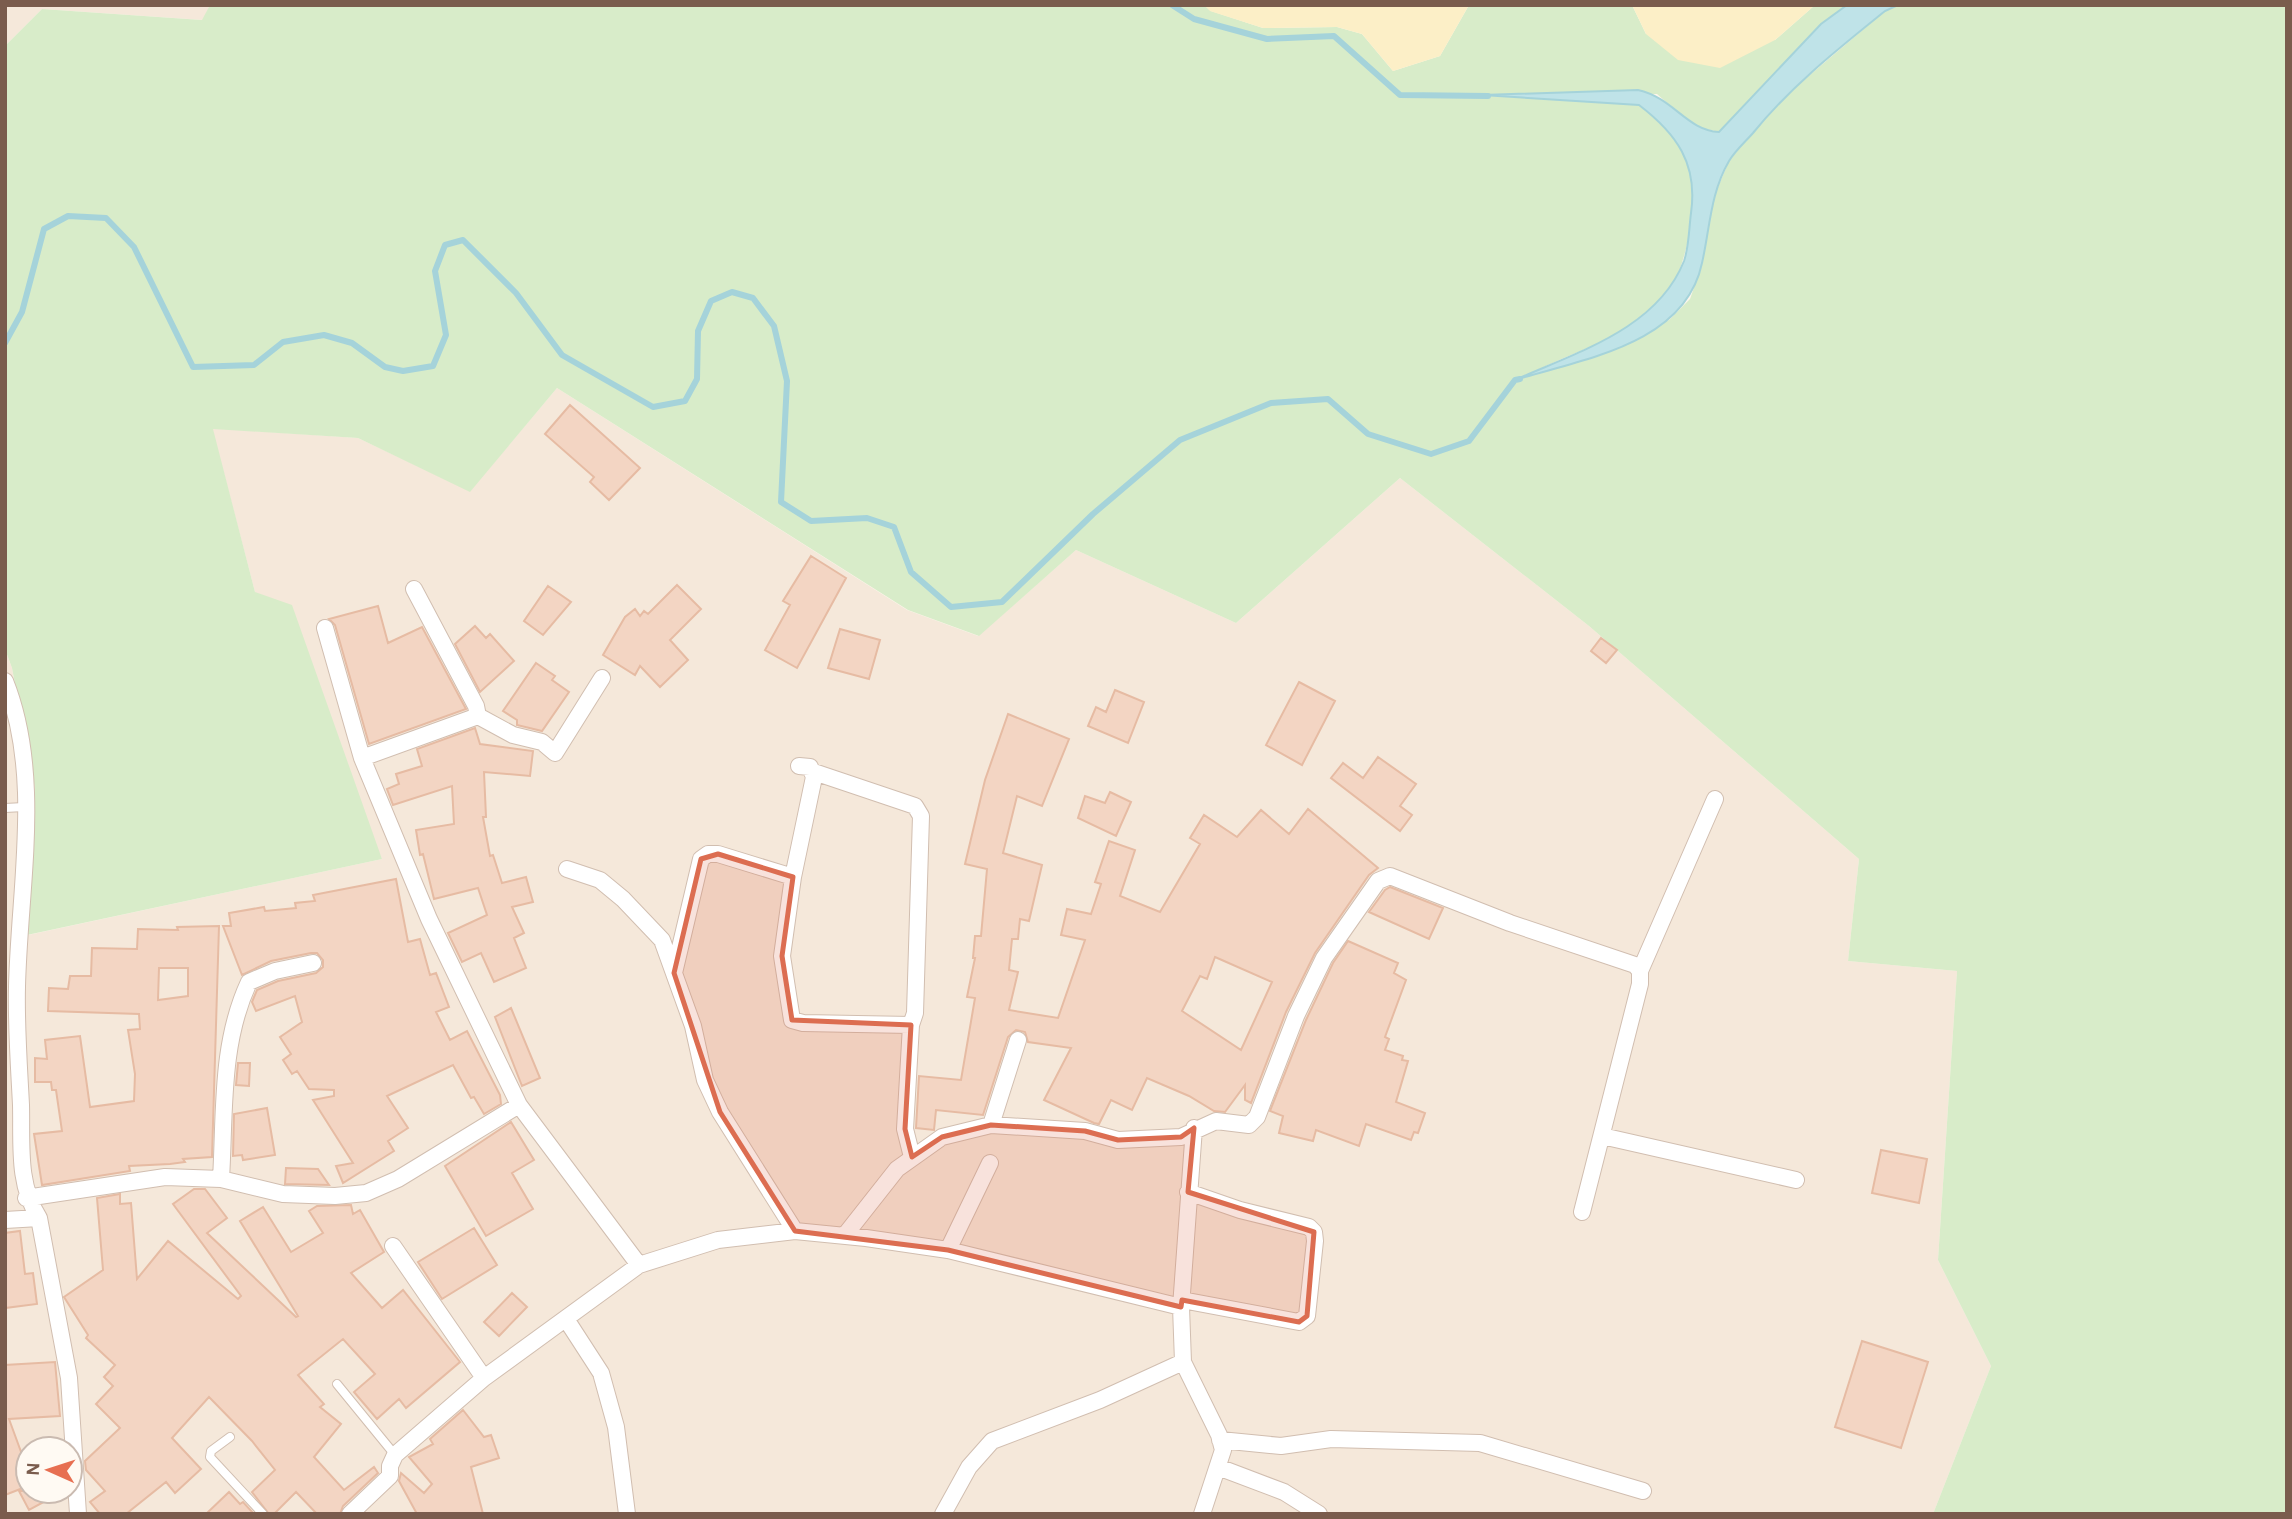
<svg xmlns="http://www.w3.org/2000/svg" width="2292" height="1519" viewBox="0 0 2292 1519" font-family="'Alegreya Sans',sans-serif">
<rect width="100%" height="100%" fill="#fdf6ec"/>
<!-- residential -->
<path fill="#f5e8da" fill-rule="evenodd" d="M 5,5 L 210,5 L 203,20 L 42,9 L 5,46 Z
M 557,388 L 907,610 L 978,636 L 1076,550 L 1236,623 L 1400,478 L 1589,626 L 1859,859 L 1848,961 L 1957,971 L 1938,1260 L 1991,1366 L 1933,1514 L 5,1514 L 5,649 L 12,668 L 35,788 L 28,935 L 382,859 L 255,592 L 212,428 L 358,438 L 470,491 ZM 28,1449 L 70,1449 L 70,1491 L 28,1491 Z"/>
<!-- green -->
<path fill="#d8ecc9" d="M 210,5 L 1204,5 L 1211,11 L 1263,28 L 1337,27 L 1362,34 L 1393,71 L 1440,56 L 1469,5 L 1632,5 L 1646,34 L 1775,40 L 1815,5 L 1847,5 L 1821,24 L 1719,132 L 1693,126 L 1657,94 L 1493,96 L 1639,105 C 1655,117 1673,133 1684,151 C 1703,182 1689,262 1669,291 C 1663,300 1651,310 1642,317 C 1607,345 1561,356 1522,378 L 1669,320 L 1690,299 L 1702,265 L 1710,206 L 1729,161 L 1778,102 L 1885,11 L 1898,5 L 2287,5 L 2287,1514 L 1933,1514 L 1991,1366 L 1938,1260 L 1957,971 L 1848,961 L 1859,859 L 1589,626 L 1400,478 L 1236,623 L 1076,550 L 979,636 L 908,610 L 557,388 L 470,492 L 358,438 L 213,429 L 255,592 L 292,605 L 382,859 L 27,935 L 35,788 L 12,668 L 5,649 L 5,46 L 42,9 L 202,20 Z"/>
<!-- sand -->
<path fill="#fcefc7" d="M 1204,5 L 1469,5 L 1440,56 L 1393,71 L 1362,34 L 1337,27 L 1263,28 L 1210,11 Z
M 1632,5 L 1815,5 L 1775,40 L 1720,68 L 1678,60 L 1646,34 Z"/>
<!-- water -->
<path fill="#bfe3e8" stroke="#a5d3da" stroke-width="2" d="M 1847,5 L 1898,5 L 1885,11 C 1838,49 1791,86 1753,133 C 1745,142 1735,151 1729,161 C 1710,194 1710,228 1702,263 C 1685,345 1582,359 1515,380 C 1577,352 1657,329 1684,261 C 1689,247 1689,228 1691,213 C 1698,164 1677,134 1639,105 L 1482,95 L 1638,90 C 1674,98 1686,130 1719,132 L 1821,24 Z"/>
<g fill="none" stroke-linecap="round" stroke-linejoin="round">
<!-- stream -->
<path stroke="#a5d3da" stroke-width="6" d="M 1172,5 L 1194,19 L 1267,39 L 1334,36 L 1400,95 L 1488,96
M 5,343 L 22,312 L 44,229 L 68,216 L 106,218 L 134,247 L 193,367 L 254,365 L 283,342 L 324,335 L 352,343 L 385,367 L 403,371 L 433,366 L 446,335 L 435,271 L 445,245 L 463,240 L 516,293 L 562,355 L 653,407 L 685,401 L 697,379 L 698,331 L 711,301 L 732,292 L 753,298 L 774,326 L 787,381 L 781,502 L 811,521 L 867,518 L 894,527 L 911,572 L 951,607 L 1002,602 L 1093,514 L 1180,440 L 1271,403 L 1328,399 L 1368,434 L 1431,454 L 1469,441 L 1515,380 L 1520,379"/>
</g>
<!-- building -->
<path fill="#f3d5c3" stroke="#e6bba3" stroke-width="2" fill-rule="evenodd" d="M 570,405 L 640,468 L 609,500 L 590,482 L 594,477 L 545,434 Z
M 811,556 L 846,578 L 797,668 L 765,650 L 790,605 L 783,601 Z
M 677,585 L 701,609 L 670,640 L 688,660 L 660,687 L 640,666 L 635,675 L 603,655 L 625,617 L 635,609 L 640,616 L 644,611 L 648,614 Z
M 548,586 L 571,602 L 543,635 L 524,621 Z
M 378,606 L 388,643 L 422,627 L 466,709 L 369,744 L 335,625 L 329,619 Z
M 475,626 L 486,638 L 490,634 L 514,661 L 480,692 L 455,644 Z
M 840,629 L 880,640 L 869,679 L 828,668 Z
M 1601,638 L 1617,650 L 1606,663 L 1591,651 Z
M 536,663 L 555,676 L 552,680 L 569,692 L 542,731 L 517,725 L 517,720 L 503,711 Z
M 1299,682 L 1335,701 L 1302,765 L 1266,745 Z
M 1115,690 L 1144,702 L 1128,743 L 1088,726 L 1096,707 L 1106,712 Z
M 1008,714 L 1069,739 L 1042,806 L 1017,796 L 1003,853 L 1042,865 L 1029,921 L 1020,919 L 1018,939 L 1012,939 L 1009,970 L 1018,972 L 1009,1010 L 1058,1018 L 1085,940 L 1061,935 L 1067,909 L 1091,914 L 1101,884 L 1095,882 L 1109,841 L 1135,850 L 1120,896 L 1160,912 L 1200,844 L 1190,838 L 1204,815 L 1237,837 L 1261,810 L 1289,834 L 1308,809 L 1378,868 L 1369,875 L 1315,953 L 1286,1012 L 1251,1103 L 1245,1100 L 1245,1085 L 1225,1112 L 1214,1111 L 1189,1096 L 1147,1078 L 1132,1110 L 1111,1100 L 1099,1124 L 1094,1123 L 1044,1100 L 1071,1048 L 1028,1042 L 1025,1032 L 1016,1030 L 1008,1037 L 983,1115 L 936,1110 L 934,1130 L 916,1128 L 919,1076 L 961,1080 L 975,998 L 967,997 L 975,958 L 973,958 L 975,936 L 981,936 L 987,869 L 965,864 L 985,780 ZM 1215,957 L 1272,982 L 1241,1050 L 1182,1011 L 1200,976 L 1207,979 Z
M 475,728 L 480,744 L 533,751 L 530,776 L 484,772 L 486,817 L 483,817 L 490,856 L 493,855 L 502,883 L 526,877 L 533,902 L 512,907 L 524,933 L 514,938 L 526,968 L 494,982 L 481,953 L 462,962 L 448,933 L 487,915 L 478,888 L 434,899 L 423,854 L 420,855 L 416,830 L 454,824 L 452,786 L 393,805 L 387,789 L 399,784 L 396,774 L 422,766 L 417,749 Z
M 1378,757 L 1416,784 L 1400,806 L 1412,815 L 1400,831 L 1331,778 L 1343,763 L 1363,778 Z
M 1110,792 L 1131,802 L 1116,836 L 1078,818 L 1085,796 L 1105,803 Z
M 396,879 L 408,942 L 420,939 L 430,975 L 436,973 L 449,1007 L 436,1012 L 450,1040 L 467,1031 L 500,1095 L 501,1104 L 484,1114 L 474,1097 L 471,1098 L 453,1065 L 387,1096 L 408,1128 L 388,1141 L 394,1151 L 343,1183 L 336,1166 L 353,1163 L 313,1100 L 334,1096 L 334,1090 L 309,1089 L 297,1071 L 292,1074 L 283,1060 L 291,1054 L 280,1037 L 302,1022 L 295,996 L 256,1011 L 252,1002 L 257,990 L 278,981 L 316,973 L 323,967 L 323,960 L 317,953 L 311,953 L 271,961 L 242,975 L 223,926 L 231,926 L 229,913 L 264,907 L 265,911 L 296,908 L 295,903 L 315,901 L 313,895 Z
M 1390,887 L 1443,908 L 1429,939 L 1369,912 L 1385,890 Z
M 219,926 L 212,1157 L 183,1159 L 185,1162 L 170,1164 L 129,1166 L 130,1171 L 42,1185 L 34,1134 L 62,1131 L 56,1090 L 52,1090 L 51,1082 L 35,1082 L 35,1058 L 47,1059 L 45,1040 L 80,1036 L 90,1107 L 134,1101 L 135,1074 L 128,1030 L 140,1029 L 139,1014 L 48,1011 L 49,988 L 68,989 L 70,976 L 91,976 L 92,948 L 137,949 L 138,929 L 178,930 L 177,927 ZM 159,968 L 188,968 L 188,996 L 158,1000 Z
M 1348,941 L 1398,963 L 1394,973 L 1406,980 L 1385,1037 L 1389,1039 L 1385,1050 L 1403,1056 L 1402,1060 L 1408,1061 L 1396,1102 L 1425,1113 L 1418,1133 L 1414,1132 L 1411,1140 L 1366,1124 L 1359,1146 L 1316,1130 L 1313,1141 L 1279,1133 L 1283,1116 L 1270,1111 L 1306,1020 L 1333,963 Z
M 511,1008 L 540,1078 L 522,1086 L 495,1017 Z
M 238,1063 L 250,1063 L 249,1086 L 236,1085 Z
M 267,1108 L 275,1155 L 243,1160 L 242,1155 L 233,1156 L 234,1114 Z
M 511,1122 L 534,1160 L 512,1173 L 533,1209 L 486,1236 L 445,1166 Z
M 1881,1150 L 1927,1159 L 1919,1203 L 1872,1193 Z
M 286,1168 L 318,1169 L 329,1185 L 285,1184 Z
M 194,1189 L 205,1189 L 227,1218 L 207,1233 L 296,1317 L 298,1316 L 240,1221 L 263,1207 L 291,1252 L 323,1233 L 309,1211 L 317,1206 L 351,1205 L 353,1214 L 360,1210 L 384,1252 L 351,1273 L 382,1308 L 403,1290 L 460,1362 L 406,1408 L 399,1399 L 377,1419 L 354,1392 L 375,1374 L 343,1339 L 298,1375 L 324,1404 L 320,1407 L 341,1424 L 314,1457 L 344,1490 L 374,1467 L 378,1473 L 343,1506 L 340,1514 L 317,1514 L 296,1492 L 274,1514 L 269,1514 L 252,1492 L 275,1470 L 252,1441 L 209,1397 L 172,1438 L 201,1469 L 175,1493 L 166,1482 L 126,1514 L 100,1514 L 90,1502 L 105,1491 L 86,1470 L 85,1461 L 120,1428 L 96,1404 L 113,1386 L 104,1377 L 115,1365 L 86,1338 L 88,1335 L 64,1297 L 103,1270 L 97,1198 L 120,1194 L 120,1204 L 131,1203 L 137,1279 L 168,1241 L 238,1299 L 241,1296 L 173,1204 Z
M 474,1228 L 497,1265 L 442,1299 L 418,1262 Z
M 20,1231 L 25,1274 L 33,1273 L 37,1304 L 5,1308 L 5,1233 Z
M 512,1293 L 527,1307 L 499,1336 L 484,1322 Z
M 1862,1341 L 1928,1362 L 1901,1448 L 1835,1427 Z
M 55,1362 L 60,1416 L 9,1419 L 28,1471 L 28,1486 L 5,1495 L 5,1365 Z
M 463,1410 L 484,1437 L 491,1435 L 499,1458 L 471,1467 L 483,1514 L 417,1514 L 399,1481 L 401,1473 L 424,1493 L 432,1484 L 409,1457 L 433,1444 L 430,1439 Z
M 19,1491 L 64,1491 L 29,1510 Z
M 229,1492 L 240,1504 L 243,1502 L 254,1514 L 206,1514 Z"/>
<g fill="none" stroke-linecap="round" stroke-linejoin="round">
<!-- lane casing -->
<g stroke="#d1beb0" stroke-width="10">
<path id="lane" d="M 5,808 L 24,807
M 337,1384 L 395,1455
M 230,1437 L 211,1451 L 210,1457 L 263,1514"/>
</g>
<!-- street casing -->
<g stroke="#d1beb0" stroke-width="18">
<path id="street" d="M 325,628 L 362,758 L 429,919 L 519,1105 L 639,1265
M 5,681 C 43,776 19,888 17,987 C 16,1026 19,1066 21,1105 C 22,1143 17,1184 39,1218 L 69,1378 L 78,1514
M 478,716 L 513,735 L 542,742 L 555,753 L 602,678
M 362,758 L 478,716 L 476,706 L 414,589
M 814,772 L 915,806 L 921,816 L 915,1013 L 911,1025 L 905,1129 L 912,1157
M 567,869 L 600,880 L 623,899 L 662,940 L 693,1026 L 705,1080 L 720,1112 L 795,1231
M 793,877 L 814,777 L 810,767 L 799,766
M 1640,971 L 1715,799
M 674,973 L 701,859 L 708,854 L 718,854 L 793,877 L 782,956 L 792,1020 L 803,1023 L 911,1025
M 991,1125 L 1018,1040
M 1194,1128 L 1181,1307 L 1183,1362 L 1219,1435 L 1223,1450 L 1202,1514
M 1602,1136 L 1796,1180
M 221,1179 C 225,1113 220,1044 249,982 L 275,971 L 313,963
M 26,1198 L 165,1177 L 221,1179 L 283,1194 L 335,1196 L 366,1193 L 398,1179 L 519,1105
M 5,1220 L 39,1218
M 845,1235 L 897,1169 L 942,1137 L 991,1125 L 1085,1131 L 1118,1140 L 1181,1137 L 1216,1121 L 1249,1125 L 1257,1117 L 1296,1016 L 1324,958 L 1378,881 L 1390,876 L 1510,923 L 1635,965 L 1640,971 L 1640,984 L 1582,1212
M 393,1246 L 484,1378
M 948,1250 L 990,1163
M 1182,1300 L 1299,1322 L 1307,1316 L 1315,1241 L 1314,1232 L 1309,1227 L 1240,1210 L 1188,1192
M 566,1319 L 601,1373 L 616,1427 L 627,1514
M 1220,1440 L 1281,1446 L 1331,1439 L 1480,1443 L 1643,1491
M 1218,1467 L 1284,1492 L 1319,1514
M 350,1514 L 390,1476 L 390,1466 L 395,1455 L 484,1378 L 639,1265 L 718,1240 L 795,1231 L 866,1238 L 948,1250 L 1181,1307
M 943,1514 L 969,1467 L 992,1441 L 1100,1400 L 1183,1362"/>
</g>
<!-- lane -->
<use href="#lane" stroke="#fff" stroke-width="8"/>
<!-- street -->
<use href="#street" stroke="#fff" stroke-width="16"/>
</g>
<!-- marked area -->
<path fill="#dc6d51" fill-opacity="0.2" stroke="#dc6d51" stroke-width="5" stroke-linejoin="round" d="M 718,854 L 793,877 L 782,956 L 792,1020 L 911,1025 L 905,1129 L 912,1157 L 942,1137 L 991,1125 L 1085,1131 L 1118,1140 L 1181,1137 L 1194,1128 L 1188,1192 L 1314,1232 L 1307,1316 L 1299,1322 L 1182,1300 L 1181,1307 L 948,1250 L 795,1231 L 720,1112 L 674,973 L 701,859 Z"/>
<!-- border -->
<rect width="2292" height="1519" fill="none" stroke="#7a5c4d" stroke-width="14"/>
<!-- north arrow -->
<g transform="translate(49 1470) rotate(273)"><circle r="33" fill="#fffaf3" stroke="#cabbb1" stroke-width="2"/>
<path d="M0-5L12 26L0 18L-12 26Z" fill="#e76f51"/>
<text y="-10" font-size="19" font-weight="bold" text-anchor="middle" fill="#7a5c4d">N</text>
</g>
</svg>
